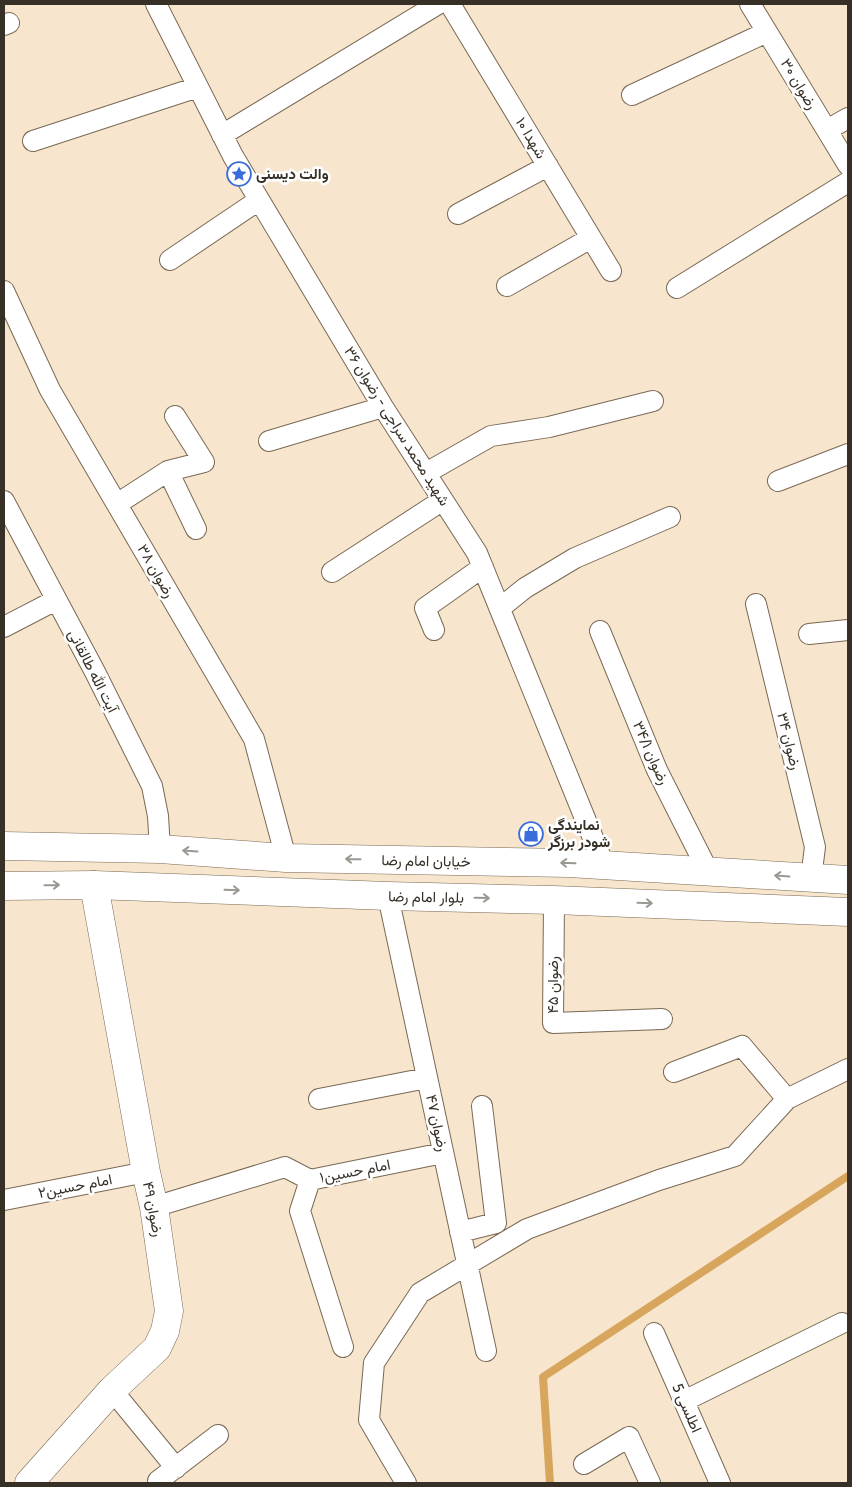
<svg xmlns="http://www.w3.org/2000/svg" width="852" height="1487" viewBox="0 0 852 1487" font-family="Cabin,Vazirmatn,sans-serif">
<rect width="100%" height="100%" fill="#f8e5cd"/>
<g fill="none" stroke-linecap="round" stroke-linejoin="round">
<!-- stream -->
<path stroke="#d7a55c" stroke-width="8" d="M 550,1483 L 543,1377 L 848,1176"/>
<!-- street casing -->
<g stroke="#796954" stroke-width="22">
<path id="street" d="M 156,4 L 233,156 L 383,407 L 477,553 L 604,865
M 450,4 L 611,271
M 750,4 L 848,165
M 4,25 L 9,23
M 632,95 L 767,32
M 827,130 L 848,118
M 222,135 L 438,4
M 33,141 L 198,87
M 458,214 L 548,166
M 170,260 L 259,200
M 507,286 L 591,238
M 677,288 L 848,182
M 4,291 L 50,390 L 254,739 L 286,858
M 175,416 L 204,462 L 168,471 L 196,529
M 269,441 L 383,407
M 426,473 L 491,436 L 549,427 L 653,401
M 778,481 L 848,454
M 4,501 L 95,672 L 152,786 L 158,816 L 160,849
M 117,504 L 168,471
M 332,572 L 443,500
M 756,604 L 815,847 L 811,878
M 500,608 L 525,588 L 575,558 L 670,517
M 4,627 L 56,600
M 434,630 L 425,608 L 483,567
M 600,631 L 657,770 L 708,871
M 809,634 L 848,630
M 388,896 L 486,1351
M 554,900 L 553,1023 L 662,1019
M 674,1072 L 742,1046 L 787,1099
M 319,1099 L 427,1078
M 310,1180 L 300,1211 L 343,1347
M 4,1200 L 146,1172
M 154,1207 L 285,1167 L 310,1180 L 443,1153
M 460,1232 L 496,1223 L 482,1106
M 654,1333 L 720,1483
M 112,1390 L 176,1468
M 684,1401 L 842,1323
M 584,1464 L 629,1437 L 650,1483
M 160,1483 L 158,1481 L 218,1435
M 406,1483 L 369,1420 L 374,1363 L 420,1293 L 527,1229 L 659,1180 L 735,1156 L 787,1099 L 848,1069"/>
</g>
<!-- secondary casing -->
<g stroke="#796954" stroke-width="29">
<path id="secondary" d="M 29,1483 L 112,1390 L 157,1348 L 165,1331 L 169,1311 L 154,1207 L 146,1172 L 94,885"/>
</g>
<!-- primary casing -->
<g stroke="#796954" stroke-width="29">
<path id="primary" d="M 4,846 L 160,849 L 286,858 L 569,863 L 848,880
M 4,886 L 94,885 L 388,896 L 554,900 L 848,912"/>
</g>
<!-- street -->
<use href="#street" stroke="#fff" stroke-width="20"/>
<!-- secondary -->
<use href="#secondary" stroke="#fff" stroke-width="28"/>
<!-- primary -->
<use href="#primary" stroke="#fff" stroke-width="28"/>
</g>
<!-- one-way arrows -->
<defs><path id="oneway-shaft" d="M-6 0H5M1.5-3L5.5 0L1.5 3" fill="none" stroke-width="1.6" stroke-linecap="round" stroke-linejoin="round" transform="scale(1.25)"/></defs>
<g stroke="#9b9893">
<use href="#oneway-shaft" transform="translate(190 851) rotate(-176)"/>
<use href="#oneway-shaft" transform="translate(353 859) rotate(-179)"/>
<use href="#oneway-shaft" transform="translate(568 863) rotate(-178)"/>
<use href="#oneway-shaft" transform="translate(782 876) rotate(-176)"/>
<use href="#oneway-shaft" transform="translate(52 885) rotate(-1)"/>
<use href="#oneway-shaft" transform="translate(232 890) rotate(2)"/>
<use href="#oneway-shaft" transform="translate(482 898) rotate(1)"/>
<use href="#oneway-shaft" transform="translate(645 903) rotate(2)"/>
</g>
<!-- icons -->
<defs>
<g id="sight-ring" transform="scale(1.25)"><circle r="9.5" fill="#fff" stroke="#3a6cdc" stroke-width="1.5"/><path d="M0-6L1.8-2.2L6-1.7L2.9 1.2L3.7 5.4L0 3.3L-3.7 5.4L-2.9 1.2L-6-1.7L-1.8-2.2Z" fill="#3a6cdc"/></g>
<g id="shop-ring" transform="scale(1.25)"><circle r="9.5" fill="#fff" stroke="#3a6cdc" stroke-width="1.5"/><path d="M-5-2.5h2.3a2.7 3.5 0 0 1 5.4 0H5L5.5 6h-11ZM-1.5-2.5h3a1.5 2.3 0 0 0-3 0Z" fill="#3a6cdc"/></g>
</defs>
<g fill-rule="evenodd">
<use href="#sight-ring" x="239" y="174"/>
<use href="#shop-ring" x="531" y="834"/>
</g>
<g text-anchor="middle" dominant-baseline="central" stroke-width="5" stroke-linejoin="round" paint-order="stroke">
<!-- street labels -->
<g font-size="15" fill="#373027" stroke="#fff">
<text transform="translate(799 84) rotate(59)">رضوان ۳۰</text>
<text transform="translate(531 138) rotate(59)">شهدا ۱۰</text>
<text transform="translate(397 426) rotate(58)">شهید محمد سراجی - رضوان ۳۶</text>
<text transform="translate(156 571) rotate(60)">رضوان ۳۸</text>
<text transform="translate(93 671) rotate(63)">آیت الله طالقانی</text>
<text transform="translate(789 741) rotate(76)">رضوان ۳۴</text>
<text transform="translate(651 753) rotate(66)">رضوان ۳۴/۱</text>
<text transform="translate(426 861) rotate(1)">خیابان امام رضا</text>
<text transform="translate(426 897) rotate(1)">بلوار امام رضا</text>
<text transform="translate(553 985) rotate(-90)">رضوان ۴۵</text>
<text transform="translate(437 1123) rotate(78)">رضوان ۴۷</text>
<text transform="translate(355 1171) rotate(-11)">امام حسین۱</text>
<text transform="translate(75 1186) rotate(-11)">امام حسین۲</text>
<text transform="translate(153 1209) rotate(79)">رضوان ۴۹</text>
<text transform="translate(687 1408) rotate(66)">اطلسی 5</text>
</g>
<!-- poi labels -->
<g font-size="15" font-weight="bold" fill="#373027" stroke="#fff" text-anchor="start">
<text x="256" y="174">والت دیسنی</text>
<text x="548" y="825">نمایندگی<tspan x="548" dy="17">شودر برزگر</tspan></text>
</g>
</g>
<!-- border -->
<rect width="852" height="1487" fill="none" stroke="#373027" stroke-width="10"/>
</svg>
